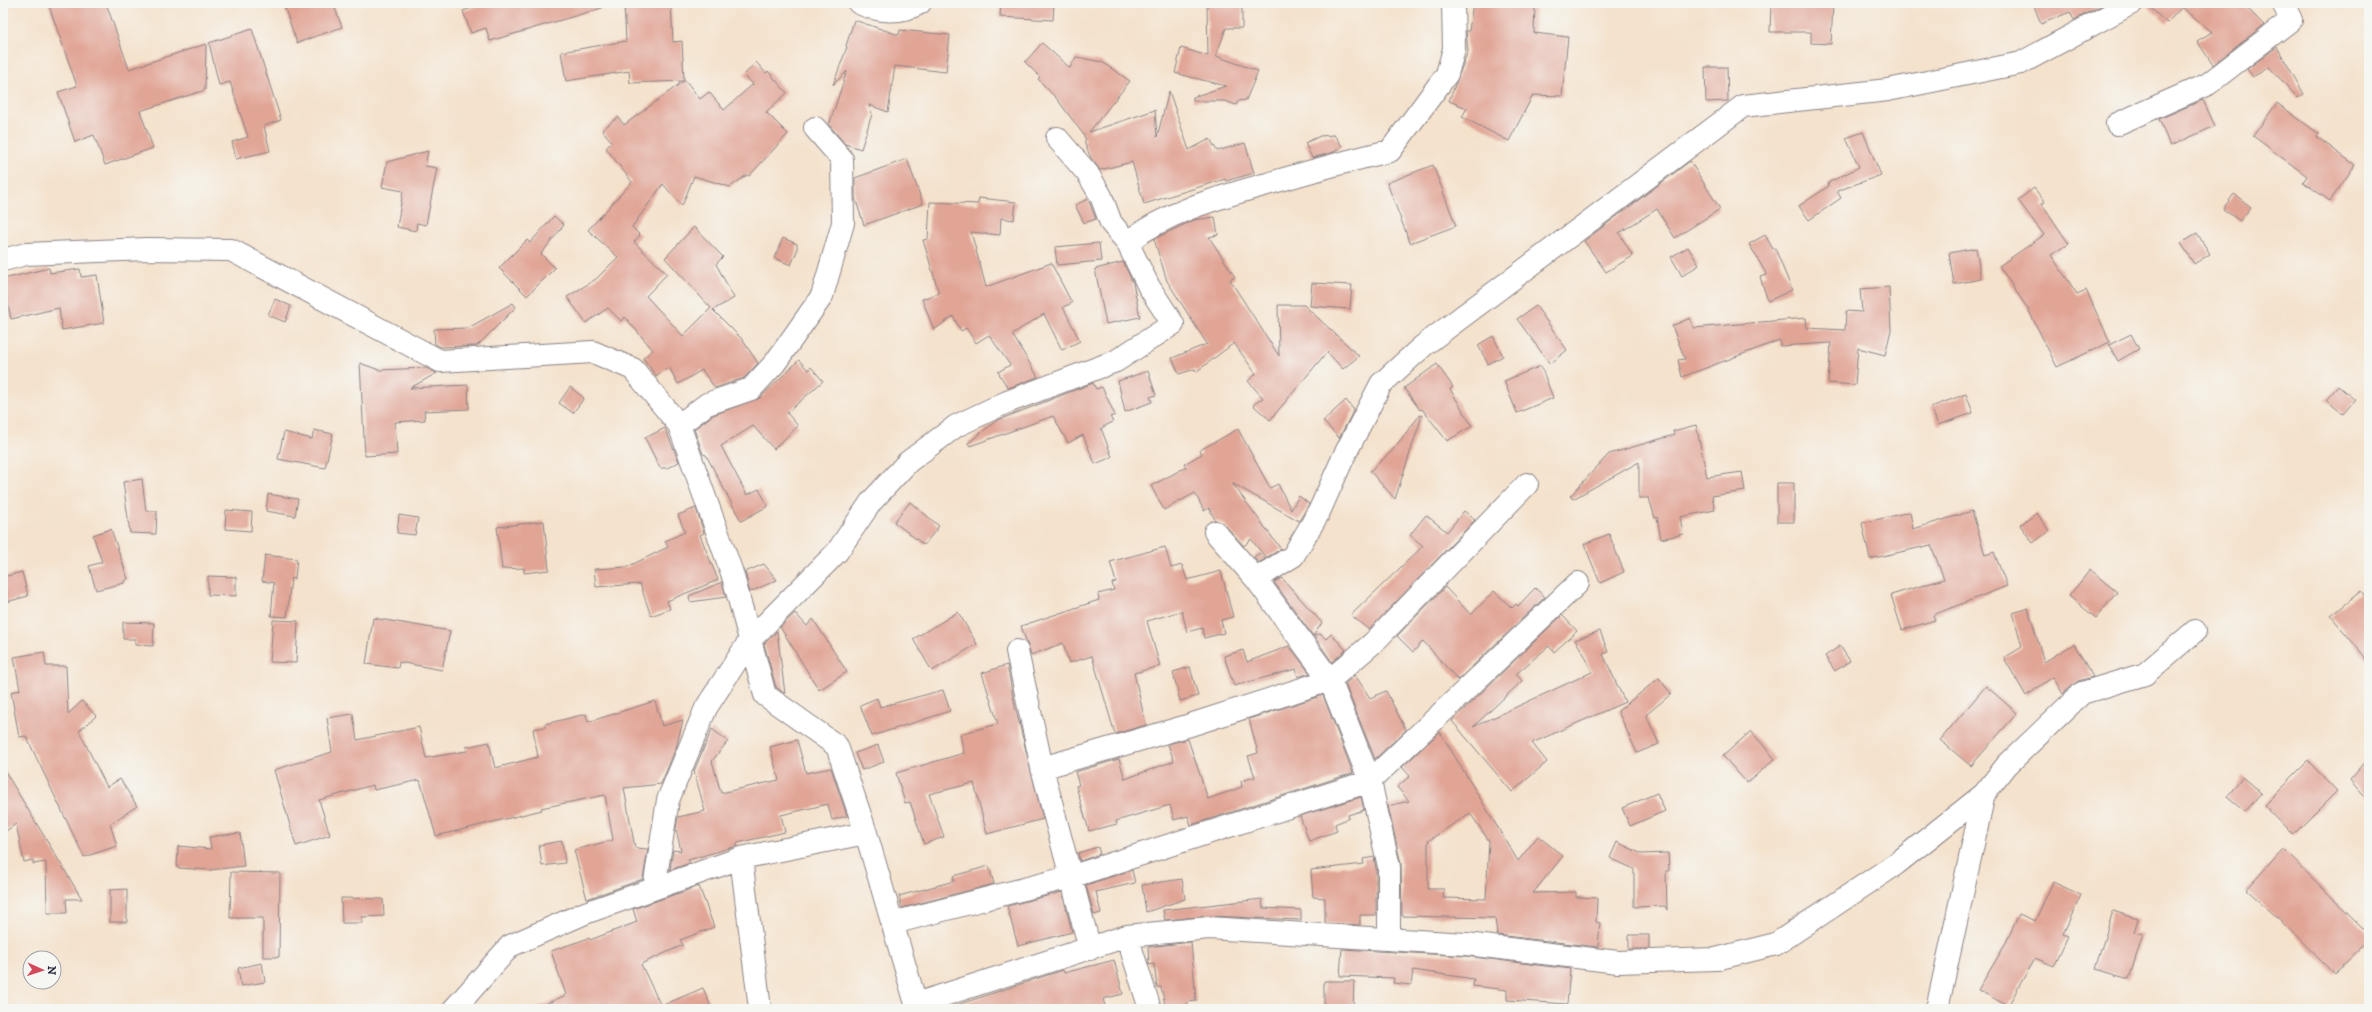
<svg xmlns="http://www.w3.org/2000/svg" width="2372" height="1012" viewBox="0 0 2372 1012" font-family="'IM FELL DW Pica',serif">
<rect width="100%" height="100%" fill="#f6f6f2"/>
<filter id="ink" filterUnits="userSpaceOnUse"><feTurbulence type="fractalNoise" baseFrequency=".025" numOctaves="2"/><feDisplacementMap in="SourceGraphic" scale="8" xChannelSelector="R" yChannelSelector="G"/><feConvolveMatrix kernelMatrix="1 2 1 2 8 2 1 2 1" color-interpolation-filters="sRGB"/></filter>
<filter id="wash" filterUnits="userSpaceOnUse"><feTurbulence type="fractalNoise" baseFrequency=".012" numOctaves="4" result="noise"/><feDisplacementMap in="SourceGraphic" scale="16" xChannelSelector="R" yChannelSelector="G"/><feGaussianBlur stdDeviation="0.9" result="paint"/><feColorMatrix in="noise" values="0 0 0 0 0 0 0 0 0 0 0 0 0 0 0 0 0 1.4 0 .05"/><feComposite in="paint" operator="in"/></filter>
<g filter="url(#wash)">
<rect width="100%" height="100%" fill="#f4e2cc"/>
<g id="blocks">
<!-- building -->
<path fill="#e1a596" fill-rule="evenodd" d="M 48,3 L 106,3 L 129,69 L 206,44 L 205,90 L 140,111 L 153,148 L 105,165 L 94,135 L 75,142 L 58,92 L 77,86 Z
M 283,3 L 333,3 L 342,27 L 297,43 Z
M 486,3 L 602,3 L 602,8 L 490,41 L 486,28 L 471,33 L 463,11 Z
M 624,3 L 671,3 L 673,42 L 682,41 L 684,81 L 630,83 L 629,71 L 566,81 L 561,52 L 626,41 Z
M 1001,3 L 1054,3 L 1053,20 L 1000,17 Z
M 1242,3 L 1242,28 L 1226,28 L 1216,56 L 1258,71 L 1246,100 L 1238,101 L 1236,105 L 1225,101 L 1193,101 L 1193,97 L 1226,86 L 1175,73 L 1181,48 L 1208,56 L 1207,4 Z
M 1473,3 L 1535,3 L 1534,33 L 1568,37 L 1562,96 L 1533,95 L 1509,141 L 1462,117 L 1467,108 L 1449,101 L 1468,51 L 1466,31 L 1469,31 Z
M 1771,3 L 1833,3 L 1831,44 L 1811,43 L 1811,32 L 1770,32 Z
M 2033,3 L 2106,3 L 2074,20 L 2070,12 L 2041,24 Z
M 2145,3 L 2242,3 L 2264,25 L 2213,65 L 2197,41 L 2212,32 L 2182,7 L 2167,23 Z
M 854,20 L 899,35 L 900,30 L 950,35 L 946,72 L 895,66 L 888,112 L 869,105 L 872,114 L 861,149 L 845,144 L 829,125 L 847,71 L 833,85 L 847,47 L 846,46 Z
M 252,29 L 281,120 L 264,126 L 270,151 L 236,159 L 232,142 L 248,137 L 230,82 L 219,85 L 209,43 Z
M 1042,43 L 1070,68 L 1076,57 L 1102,62 L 1130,81 L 1089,132 L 1155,110 L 1157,137 L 1169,91 L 1189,150 L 1210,139 L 1217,151 L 1245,143 L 1254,173 L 1226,181 L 1225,179 L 1144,204 L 1132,162 L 1100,170 L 1091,158 L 1084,142 L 1086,140 L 1083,134 L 1057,99 L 1038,79 L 1040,77 L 1025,62 Z
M 2277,47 L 2304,94 L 2298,98 L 2269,67 L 2253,77 L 2247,69 Z
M 756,62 L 766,73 L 768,71 L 787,93 L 766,112 L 788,134 L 749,176 L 747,175 L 730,187 L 694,176 L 682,206 L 663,184 L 632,227 L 640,235 L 634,242 L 667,274 L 646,296 L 683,336 L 711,308 L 665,258 L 694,227 L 723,257 L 716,264 L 734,298 L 713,310 L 741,338 L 758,363 L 744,378 L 715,388 L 702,370 L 678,384 L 669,367 L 656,376 L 643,358 L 653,350 L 625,317 L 621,321 L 608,308 L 586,323 L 567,297 L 596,279 L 618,257 L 588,230 L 632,182 L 606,148 L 612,142 L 602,130 L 618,117 L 624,125 L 685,80 L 700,99 L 709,92 L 724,110 L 753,84 L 744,75 Z
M 1705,67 L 1727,67 L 1728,101 L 1706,102 Z
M 2203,100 L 2215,126 L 2170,146 L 2159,119 Z
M 2277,103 L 2319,134 L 2317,137 L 2355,165 L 2330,201 L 2303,182 L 2307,176 L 2253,136 Z
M 1863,132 L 1881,175 L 1837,191 L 1841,198 L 1809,220 L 1799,206 L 1829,186 L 1828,183 L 1859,167 L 1846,138 Z
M 1334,135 L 1342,146 L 1334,152 L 1312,158 L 1305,143 L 1320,136 Z
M 428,151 L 425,166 L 437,168 L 426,225 L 417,223 L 416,231 L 397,227 L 403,191 L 382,187 L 387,162 Z
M 907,159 L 923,204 L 864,225 L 855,198 L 855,178 Z
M 1690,161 L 1720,209 L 1675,238 L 1657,209 L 1619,233 L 1633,256 L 1606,272 L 1584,241 Z
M 1433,165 L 1456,226 L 1410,243 L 1387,183 Z
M 2034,188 L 2045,202 L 2042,204 L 2069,244 L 2051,255 L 2077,294 L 2086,290 L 2110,342 L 2057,367 L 2028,309 L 1999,266 L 2044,235 L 2018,200 Z
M 2234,194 L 2251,207 L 2240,221 L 2223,209 Z
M 979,198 L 1016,202 L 1014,220 L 1001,218 L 1000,235 L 971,232 L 986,287 L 1051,263 L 1072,303 L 1063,307 L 1080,341 L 1062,350 L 1044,314 L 1012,334 L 1038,377 L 1008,388 L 998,372 L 1010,365 L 989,335 L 976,343 L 966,328 L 961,331 L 953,316 L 934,330 L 922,299 L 939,293 L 923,240 L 928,239 L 930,202 L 978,204 Z
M 1088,199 L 1096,219 L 1084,223 L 1075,205 Z
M 554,216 L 564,225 L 541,254 L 555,268 L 527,296 L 499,268 L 527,240 L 530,243 Z
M 1215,217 L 1218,235 L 1209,237 L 1235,277 L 1230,280 L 1279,356 L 1278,305 L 1304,305 L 1359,356 L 1343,369 L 1327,352 L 1270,420 L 1253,405 L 1263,398 L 1248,381 L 1256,374 L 1234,343 L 1196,372 L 1195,369 L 1179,374 L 1172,358 L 1207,344 L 1167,281 L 1154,239 L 1194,220 Z
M 2197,233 L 2210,254 L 2194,264 L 2181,243 Z
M 1765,235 L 1773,249 L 1775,248 L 1792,290 L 1768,301 L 1760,277 L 1767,275 L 1749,244 Z
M 783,238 L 797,244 L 797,251 L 791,265 L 774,258 Z
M 1099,243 L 1101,261 L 1057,265 L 1055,247 Z
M 1688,247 L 1699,265 L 1682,276 L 1671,257 Z
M 1976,248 L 1981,279 L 1954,284 L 1949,253 Z
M 1123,262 L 1133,283 L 1140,317 L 1106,324 L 1095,269 Z
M 49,268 L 50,273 L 80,269 L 81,277 L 97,275 L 104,323 L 62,330 L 59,308 L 11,319 L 3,279 Z
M 1312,283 L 1352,285 L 1350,309 L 1310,306 Z
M 1889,287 L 1891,330 L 1885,355 L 1858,348 L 1855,385 L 1828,383 L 1831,343 L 1780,346 L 1780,340 L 1682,377 L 1678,360 L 1685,359 L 1672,326 L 1690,318 L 1694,328 L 1806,318 L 1807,328 L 1845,330 L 1846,311 L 1862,312 L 1860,289 Z
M 275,299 L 291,306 L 285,322 L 268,315 Z
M 513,303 L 516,307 L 477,346 L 441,347 L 435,344 L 434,329 L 468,328 Z
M 1536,306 L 1567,350 L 1550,364 L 1517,319 Z
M 2131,334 L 2139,349 L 2118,361 L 2109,345 Z
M 1493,336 L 1503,356 L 1488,364 L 1478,345 Z
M 799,360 L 808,370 L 811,367 L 823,381 L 787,413 L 798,426 L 774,449 L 753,426 L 721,446 L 747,495 L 759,489 L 768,506 L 741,521 L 706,455 L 703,454 L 694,429 L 713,415 L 760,398 Z
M 360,363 L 379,370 L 426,368 L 437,373 L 410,388 L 468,385 L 469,409 L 424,411 L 425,420 L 395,422 L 397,454 L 365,456 Z
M 1437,364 L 1453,387 L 1450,389 L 1472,426 L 1447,441 L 1422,409 L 1420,410 L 1404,388 Z
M 1541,366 L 1553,398 L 1517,413 L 1504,381 Z
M 1148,371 L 1156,395 L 1150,397 L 1152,402 L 1125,412 L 1118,381 Z
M 1093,383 L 1096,389 L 1102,387 L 1115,415 L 1110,417 L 1113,422 L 1101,428 L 1112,457 L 1095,464 L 1083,435 L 1068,443 L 1053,416 L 970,446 L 968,443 L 996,421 Z
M 2338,386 L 2355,400 L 2343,414 L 2326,400 Z
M 570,387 L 584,398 L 573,413 L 559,403 Z
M 1966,394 L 1973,413 L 1938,425 L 1931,407 Z
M 1346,400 L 1354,410 L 1339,438 L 1323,421 Z
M 1420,415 L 1422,416 L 1395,499 L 1370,471 L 1391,452 Z
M 1696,425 L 1707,477 L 1742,472 L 1745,491 L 1712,496 L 1715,510 L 1680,517 L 1683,534 L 1661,539 L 1657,517 L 1655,518 L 1649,498 L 1639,498 L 1639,462 L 1573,499 L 1570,496 L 1609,454 L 1674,435 L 1673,431 Z
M 665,428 L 679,462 L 667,468 L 660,468 L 645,438 Z
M 1238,429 L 1270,488 L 1278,484 L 1291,510 L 1299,496 L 1309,504 L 1299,521 L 1232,483 L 1281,549 L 1266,558 L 1251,539 L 1244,546 L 1224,524 L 1215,520 L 1209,508 L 1204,511 L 1195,493 L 1164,510 L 1151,486 L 1186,467 L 1184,464 L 1202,454 L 1200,450 Z
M 314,430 L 333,434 L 325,468 L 278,459 L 284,432 L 312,439 Z
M 142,479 L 146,511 L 157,511 L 156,534 L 130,533 L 123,482 Z
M 1777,483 L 1794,483 L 1794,522 L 1777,522 Z
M 268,494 L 298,499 L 295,516 L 266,511 Z
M 910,502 L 939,526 L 924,545 L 894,522 Z
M 696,508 L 704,533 L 700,535 L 718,580 L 667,601 L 670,609 L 651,616 L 640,584 L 596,587 L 594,569 L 627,567 L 668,547 L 665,541 L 685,532 L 678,515 Z
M 226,510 L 252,512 L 251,531 L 225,529 Z
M 1464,511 L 1475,520 L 1369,630 L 1351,615 L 1423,546 L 1410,535 L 1426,515 L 1447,532 Z
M 1972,511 L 1985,555 L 1994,552 L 2007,586 L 1933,615 L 1935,620 L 1902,630 L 1891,595 L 1944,579 L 1931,545 L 1870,559 L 1862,523 L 1910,512 L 1913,529 Z
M 2037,513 L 2049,531 L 2033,543 L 2020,525 Z
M 399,515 L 418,518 L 415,535 L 397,533 Z
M 544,521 L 549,570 L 524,573 L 524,568 L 502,569 L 497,527 Z
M 111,529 L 128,579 L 124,581 L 124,583 L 96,590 L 89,566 L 102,562 L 93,535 Z
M 1609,534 L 1624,572 L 1600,583 L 1584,544 Z
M 1165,547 L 1171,568 L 1182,565 L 1187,580 L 1221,571 L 1233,617 L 1221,620 L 1224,633 L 1204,638 L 1202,628 L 1187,632 L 1182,611 L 1147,621 L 1160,666 L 1134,673 L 1146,725 L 1115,734 L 1092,656 L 1069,663 L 1063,643 L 1031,655 L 1021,626 L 1099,600 L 1098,594 L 1114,590 L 1112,583 L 1116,582 L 1110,562 Z
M 1259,553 L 1265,559 L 1258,563 L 1254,557 Z
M 265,555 L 297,559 L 295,579 L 291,578 L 287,617 L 271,616 L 274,583 L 262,581 Z
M 764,564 L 777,580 L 750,592 L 745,572 Z
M 2090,570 L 2117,592 L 2096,618 L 2069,596 Z
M 22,572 L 28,596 L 3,603 L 3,577 Z
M 208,576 L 236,577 L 236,596 L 208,595 Z
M 1282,578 L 1322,623 L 1313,636 L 1274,582 Z
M 722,582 L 726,597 L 690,602 L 689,596 Z
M 1445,587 L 1471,615 L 1494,591 L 1512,608 L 1516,604 L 1518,606 L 1535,588 L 1545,597 L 1458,680 L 1423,641 L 1413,652 L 1397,636 Z
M 2362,591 L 2369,600 L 2369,662 L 2331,616 Z
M 2028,608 L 2044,662 L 2074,644 L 2093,677 L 2078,681 L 2063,694 L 2053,677 L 2026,696 L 2004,658 L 2022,647 L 2013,613 Z
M 958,612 L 977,644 L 932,671 L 913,639 Z
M 795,613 L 807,626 L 813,619 L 847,672 L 819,690 L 780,627 Z
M 1562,615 L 1577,631 L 1554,652 L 1549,646 L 1516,674 L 1522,681 L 1473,727 L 1592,672 L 1584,654 L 1575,640 L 1600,631 L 1608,652 L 1603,654 L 1625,702 L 1532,743 L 1547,762 L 1512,792 L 1452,721 Z
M 373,618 L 450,631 L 442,670 L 399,662 L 398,668 L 366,664 Z
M 273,620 L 298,621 L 296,663 L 270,662 Z
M 123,622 L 154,623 L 153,646 L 135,645 L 135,639 L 123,639 Z
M 777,631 L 785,694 L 776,687 L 764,644 Z
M 1320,634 L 1326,639 L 1331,634 L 1346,650 L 1332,662 L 1314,636 Z
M 1289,646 L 1310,673 L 1298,677 L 1296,669 L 1234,686 L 1224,656 L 1243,650 L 1247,662 Z
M 1840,646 L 1850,661 L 1835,671 L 1825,656 Z
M 44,652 L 46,666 L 66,666 L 68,714 L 82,701 L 96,716 L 79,731 L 107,787 L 120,779 L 137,806 L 110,824 L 117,846 L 84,857 L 26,736 L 19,737 L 11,692 L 20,690 L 14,657 Z
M 1007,665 L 1015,706 L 1043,819 L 987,834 L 974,783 L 929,794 L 944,837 L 924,844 L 910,802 L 905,803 L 896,773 L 964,753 L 960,734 L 998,724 L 982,673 Z
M 1190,667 L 1198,696 L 1180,701 L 1173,672 Z
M 1355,675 L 1370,698 L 1386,691 L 1406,730 L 1375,759 L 1345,684 Z
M 1659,678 L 1671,694 L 1646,715 L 1659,744 L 1637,753 L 1618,711 Z
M 1986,686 L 2017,713 L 1971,766 L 1940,740 Z
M 943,690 L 950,711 L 872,736 L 860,705 L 877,698 L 880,707 Z
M 1323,695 L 1353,773 L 1191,825 L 1188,816 L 1174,820 L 1170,805 L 1116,821 L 1117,824 L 1089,831 L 1076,786 L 1079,785 L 1075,772 L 1119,759 L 1125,779 L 1174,761 L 1168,744 L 1188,739 L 1208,799 L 1242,787 L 1241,781 L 1255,777 L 1248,756 L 1258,753 L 1249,719 Z
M 655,701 L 662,726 L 683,720 L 676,748 L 661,784 L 624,788 L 635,848 L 648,849 L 643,879 L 587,899 L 574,850 L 613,840 L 605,795 L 541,808 L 542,810 L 436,836 L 420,780 L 374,790 L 373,785 L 319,800 L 330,835 L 296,846 L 274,770 L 332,752 L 327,718 L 353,714 L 357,740 L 419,727 L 426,758 L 467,751 L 466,747 L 489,742 L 495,768 L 538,757 L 533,729 L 545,727 L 545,724 L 586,714 L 588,722 Z
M 712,729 L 728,741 L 712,761 L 721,793 L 779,780 L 770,747 L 797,740 L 806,773 L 831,768 L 847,816 L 832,820 L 828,804 L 781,815 L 785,832 L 737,843 L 737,846 L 688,860 L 690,863 L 670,870 L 673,850 L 681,851 L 676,829 L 678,817 L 705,811 L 694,771 Z
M 1751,731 L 1775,759 L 1747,783 L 1723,756 Z
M 1440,732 L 1518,861 L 1538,836 L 1563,856 L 1533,893 L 1576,892 L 1576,897 L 1597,898 L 1596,922 L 1600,923 L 1598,947 L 1497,935 L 1495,918 L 1402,916 L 1401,864 L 1388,806 L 1409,801 L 1397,787 L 1410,776 L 1402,767 ZM 1470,813 L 1489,841 L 1486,899 L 1443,898 L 1444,889 L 1428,889 L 1428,841 Z
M 878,745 L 884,762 L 862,770 L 855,753 Z
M 2369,758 L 2369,802 L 2350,780 Z
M 2308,761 L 2337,791 L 2293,835 L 2264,805 Z
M 3,768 L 82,899 L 66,899 L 67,913 L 47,913 L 46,862 L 33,864 L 33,860 L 24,862 L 16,824 L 3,833 Z
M 2242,777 L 2261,793 L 2245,812 L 2227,797 Z
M 1657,793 L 1665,811 L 1630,826 L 1622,808 Z
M 1361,797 L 1364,810 L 1348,815 L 1349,818 L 1335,824 L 1337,831 L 1309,841 L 1300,816 Z
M 240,833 L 244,866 L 210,870 L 177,868 L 178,846 L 211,849 L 209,837 Z
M 562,841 L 565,863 L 542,866 L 539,845 Z
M 1617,842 L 1642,854 L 1668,853 L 1669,871 L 1666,871 L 1667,910 L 1665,906 L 1634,907 L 1634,869 L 1610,858 Z
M 1098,847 L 1100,854 L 1080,861 L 1078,853 Z
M 2283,849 L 2369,934 L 2369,940 L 2334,974 L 2278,917 L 2277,918 L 2246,890 Z
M 1374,857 L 1376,868 L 1376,915 L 1360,915 L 1360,925 L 1325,923 L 1325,898 L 1313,897 L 1311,870 L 1364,864 L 1363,859 Z
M 989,866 L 994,884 L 902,908 L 899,896 L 954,881 L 953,876 Z
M 1132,870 L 1135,883 L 1096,892 L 1101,913 L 1094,915 L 1086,885 Z
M 231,872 L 280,873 L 279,957 L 263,957 L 263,918 L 230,918 Z
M 1182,879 L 1185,899 L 1146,912 L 1142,885 Z
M 2053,882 L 2081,895 L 2063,934 L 2068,936 L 2054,966 L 2035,958 L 2008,1006 L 1978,990 L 2005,945 L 2019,914 L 2035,921 Z
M 699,886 L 714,927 L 680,940 L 683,945 L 641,964 L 661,1006 L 703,988 L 712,1009 L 534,1009 L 566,995 L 551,951 L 589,938 L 590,940 L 637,922 L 633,909 Z
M 127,889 L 127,922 L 110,922 L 110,890 Z
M 1062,892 L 1072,932 L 1018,946 L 1007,906 Z
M 341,898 L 383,899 L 384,916 L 362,917 L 362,923 L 342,923 Z
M 1262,899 L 1263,908 L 1301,910 L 1301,920 L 1210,916 L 1165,920 L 1163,910 Z
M 2113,911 L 2138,919 L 2134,932 L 2143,934 L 2129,979 L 2095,969 Z
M 1629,935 L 1649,935 L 1649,949 L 1629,949 Z
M 1191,942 L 1196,1001 L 1187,1002 L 1189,1009 L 1166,1009 L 1161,987 L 1157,987 L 1154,964 L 1149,965 L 1148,947 Z
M 1342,949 L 1465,956 L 1570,969 L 1567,1004 L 1507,1000 L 1507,990 L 1473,986 L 1474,979 L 1413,970 L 1411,985 L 1393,983 L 1394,978 L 1340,976 Z
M 1114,960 L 1123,994 L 1103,999 L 1106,1009 L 945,1009 L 1063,970 L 1064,973 Z
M 262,963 L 265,982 L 241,986 L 238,968 Z
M 1324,981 L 1354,981 L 1353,1009 L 1324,1009 Z"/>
</g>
</g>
<g filter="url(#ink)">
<use href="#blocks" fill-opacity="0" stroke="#8b8284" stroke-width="1"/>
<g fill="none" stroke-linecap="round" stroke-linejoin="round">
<!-- minor casing -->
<g stroke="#8b8284" stroke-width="24">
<path id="minor" d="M 859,3 C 878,12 901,14 920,3
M 2117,124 L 2208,84 L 2291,20 L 2283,3
M 1127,242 C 1169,211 1217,198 1267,184 C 1308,172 1349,160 1390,151 L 1447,74 L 1454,49 L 1453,3
M 3,260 L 26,254 L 147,249 L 231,250 L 440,361 L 593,352 L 633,369 L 679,425 L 732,573 L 765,695 L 837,746 L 866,833 L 916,1004 L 1127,936 L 1209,928 L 1466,944 L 1618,962 L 1716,959 L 1776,944 L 1896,864 L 1984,794 L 2007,765 L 2082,693 L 2145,674 L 2195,631
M 679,425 L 707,404 L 751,389 L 775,363 L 822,296 L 843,223 L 842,159 L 815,128
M 1215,532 L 1256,579 L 1330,680 L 1370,781 L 1389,867 L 1389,938
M 1256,579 L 1293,556 L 1318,514 L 1344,456 L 1381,384 L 1423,346 L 1743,106 L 1888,90 L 2021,63 L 2132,3
M 1017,651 L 1042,768 L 1090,949
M 1042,768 L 1187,726 L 1330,680 L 1374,642 L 1527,484
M 741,858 L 760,1009
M 654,888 L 668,800 L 706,708 L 750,640 L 837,552 L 871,502 L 908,462 L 956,426 L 1007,402 L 1116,361 L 1173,324 L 1149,287 L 1127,242 L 1111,223 L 1101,196 L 1088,174 L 1057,138
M 893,923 L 1070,877 L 1370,781 L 1578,583
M 1127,936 L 1150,1009
M 454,1009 L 510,946 L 585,913 L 741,858 L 866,833
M 1937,1009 L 1984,794"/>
</g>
<!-- minor -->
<use href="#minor" stroke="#fff" stroke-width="22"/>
</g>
</g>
<!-- margin -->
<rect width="2372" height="1012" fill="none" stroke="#f6f6f2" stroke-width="16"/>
<!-- north arrow -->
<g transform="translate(42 970) rotate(93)"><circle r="19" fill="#f6f6f2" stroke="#a1a1a9"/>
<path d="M0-3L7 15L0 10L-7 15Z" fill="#d1495b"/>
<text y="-6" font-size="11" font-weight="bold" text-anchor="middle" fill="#22223b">N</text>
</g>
</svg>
